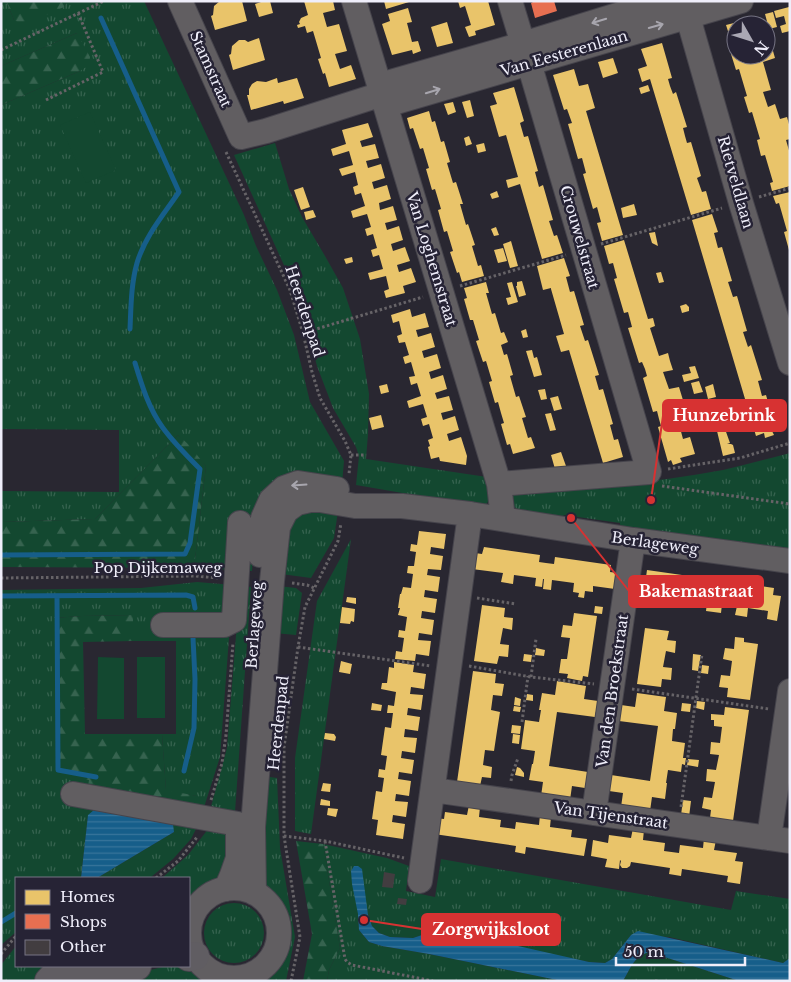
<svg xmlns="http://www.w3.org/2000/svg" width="791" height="982" viewBox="0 0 791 982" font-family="'Libre Baskerville',serif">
<defs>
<pattern id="grass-tufts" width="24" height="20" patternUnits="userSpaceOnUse" patternTransform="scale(1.25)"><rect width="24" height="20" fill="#134830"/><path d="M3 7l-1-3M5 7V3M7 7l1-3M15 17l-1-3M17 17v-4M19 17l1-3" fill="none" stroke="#36634f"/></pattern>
<pattern id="forest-firs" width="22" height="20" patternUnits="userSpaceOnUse" patternTransform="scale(1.25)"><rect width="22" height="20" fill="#134830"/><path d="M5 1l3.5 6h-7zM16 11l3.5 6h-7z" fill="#36634f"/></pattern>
<pattern id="water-rules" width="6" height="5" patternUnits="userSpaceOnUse" patternTransform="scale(1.25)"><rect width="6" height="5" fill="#165e8a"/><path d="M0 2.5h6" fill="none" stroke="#38759b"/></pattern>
</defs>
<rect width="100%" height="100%" fill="#292731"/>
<!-- grass -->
<path fill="url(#grass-tufts)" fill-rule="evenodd" d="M 1,1 L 6,1 L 14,20 L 64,7 L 67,1 L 144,1 L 244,215 L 256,246 L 277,290 L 294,335 L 310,402 L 344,461 L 342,484 L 255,528 L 252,571 L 194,568 L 206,466 L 178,435 L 95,519 L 1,522 L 1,491 L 119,492 L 119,430 L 1,429 L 1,105 L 80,71 L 77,33 L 1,66 Z
M 275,143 L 289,189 L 302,217 L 325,256 L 343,288 L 360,339 L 369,394 L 368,434 L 366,459 L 487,477 L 493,495 L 484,507 L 356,485 L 359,456 L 356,447 L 333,408 L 317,366 L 302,309 L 293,285 L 234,155 Z
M 790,453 L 790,552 L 620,527 L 620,523 L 564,515 L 563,516 L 520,511 L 513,506 L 513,494 C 583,488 653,483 723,470 C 745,465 767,459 790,453 Z
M 304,510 L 338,511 L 334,538 L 311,578 L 281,574 L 290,522 Z
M 351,539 L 311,834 L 295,831 L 295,758 L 317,601 Z
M 197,582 L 233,585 L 220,757 L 199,823 L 191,839 L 173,859 L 151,877 L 147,878 L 97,878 L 174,832 L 88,816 L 81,878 L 16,878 L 16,932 L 1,945 L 1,590 L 141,588 ZM 133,615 L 133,641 L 176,641 L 176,734 L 162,734 L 166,791 L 197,796 L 87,792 L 90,780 L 53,618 L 82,616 Z
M 243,586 L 251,587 L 235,812 L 209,814 L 227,748 L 237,623 Z
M 278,586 L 296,588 L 302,593 L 296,635 L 274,633 Z
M 270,777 L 277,778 L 280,848 L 295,937 L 286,981 L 266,981 L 267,978 L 281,959 L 288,937 L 284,914 L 269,892 L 259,872 L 260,811 Z
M 212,824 L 233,831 L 221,878 L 204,889 L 189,909 L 189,878 L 162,878 L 188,855 Z
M 323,844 L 387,858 L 409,866 L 406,891 L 435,897 L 441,859 L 731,910 L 736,891 L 790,899 L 790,958 L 783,963 L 669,937 L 631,935 L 612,959 L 605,963 L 589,962 L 431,932 L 413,938 L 390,937 L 379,933 L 372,926 L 368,915 L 358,914 L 359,930 L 369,942 L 382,946 L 429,954 L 562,981 L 327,981 L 329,970 L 340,948 Z
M204 933a30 30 0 1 1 60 0a30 30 0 1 1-60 0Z
M 16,946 L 16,966 L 58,966 L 39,981 L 1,981 L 1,965 Z
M 649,952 L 739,981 L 623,981 C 631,968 633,957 649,952 Z
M 166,966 C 188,966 195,968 212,981 L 108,981 Z"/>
<!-- forest -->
<path fill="url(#forest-firs)" d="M 6,1 L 67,1 L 64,7 L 23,25 L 14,20 Z
M 77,33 L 90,57 L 89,65 L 80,71 L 1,105 L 1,66 Z
M 178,435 L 188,444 L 206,466 L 194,568 L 1,567 L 1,522 L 95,519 Z
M 133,615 L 133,641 L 83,642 L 85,734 L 162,734 L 166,790 L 197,796 L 194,812 L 87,793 L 89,780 L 52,774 L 53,618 L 82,616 Z
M 296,841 L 323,844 L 340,948 L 329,970 L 327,981 L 303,981 L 312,934 Z"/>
<!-- pitch -->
<path fill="#134830" d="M 90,112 L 116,170 L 86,183 L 60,125 Z
M 98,657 L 124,658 L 124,719 L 97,719 Z
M 137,657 L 165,657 L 165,718 L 137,718 Z"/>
<!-- water -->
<path fill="url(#water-rules)" d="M 94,810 L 173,824 L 174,832 L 97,878 L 81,878 L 88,815 Z
M 354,866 L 358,866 L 362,869 L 368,915 L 372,926 L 379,933 L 390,937 L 413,938 L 431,932 L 447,930 L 589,962 L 605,963 L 612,959 L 631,935 L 638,931 L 783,963 L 790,958 L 790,981 L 739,981 L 649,952 C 633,957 631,968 623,981 L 562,981 L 429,954 L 382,946 L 369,942 L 359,930 L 358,914 L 352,884 L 351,871 Z"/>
<!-- homes -->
<path fill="#e9c46a" d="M 220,1 L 242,1 L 247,21 L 215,30 L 211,16 L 213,15 L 214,6 Z
M 264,1 L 270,1 L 273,13 L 259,17 L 255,4 Z
M 304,1 L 333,1 L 335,10 L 323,13 L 327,27 L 339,24 L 347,51 L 335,54 L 340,69 L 351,65 L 356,79 L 329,87 L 325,73 L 323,74 L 318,59 L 321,58 L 313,31 L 307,33 L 305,26 L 298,28 L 297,25 L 300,24 L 299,22 L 301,18 L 308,15 Z
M 384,1 L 409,1 L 409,2 L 386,9 Z
M 458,1 L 488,1 L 495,25 L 475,31 L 476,35 L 469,37 L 465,27 L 471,25 L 465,6 L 460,8 Z
M 789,7 L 790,31 L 782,33 L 780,26 L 786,24 L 784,16 L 776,18 L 774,11 Z
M 408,8 L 412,22 L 407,23 L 412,42 L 418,41 L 421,51 L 413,54 L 412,50 L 392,55 L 382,24 L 390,21 L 388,14 Z
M 773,12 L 777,27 L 769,29 L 765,14 Z
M 750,19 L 752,25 L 736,25 L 736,55 L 753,55 L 753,57 L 760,55 L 766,55 L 766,53 L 773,51 L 775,58 L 763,62 L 771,90 L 763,92 L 768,107 L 775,104 L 780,119 L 787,117 L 790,128 L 790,139 L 786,140 L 790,154 L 790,186 L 772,191 L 770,183 L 773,182 L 765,155 L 761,156 L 757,140 L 760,139 L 752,112 L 749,113 L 744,97 L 747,96 L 739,69 L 736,70 L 731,54 L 735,53 L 726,25 Z
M 447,22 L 453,43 L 437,47 L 431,27 Z
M 259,38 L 265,60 L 233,70 L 229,55 L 231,54 L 232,46 L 239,40 L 245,40 L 248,42 Z
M 662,43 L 672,78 L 668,79 L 670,86 L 673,94 L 676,92 L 687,127 L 683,128 L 685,136 L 687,143 L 691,142 L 701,176 L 697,178 L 702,192 L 706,191 L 711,209 L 691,215 L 650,79 L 642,82 L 638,69 L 647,66 L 641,49 Z
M 613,58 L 618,73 L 603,78 L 598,62 Z
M 574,69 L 579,86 L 588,84 L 595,108 L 586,111 L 623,235 L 602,241 L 597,223 L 601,222 L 597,207 L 593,209 L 583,174 L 586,173 L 582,158 L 578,159 L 568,124 L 572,123 L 567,109 L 564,110 L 553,75 Z
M 277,78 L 278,83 L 297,78 L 304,98 L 284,104 L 283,101 L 251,110 L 247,95 L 249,95 L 249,89 L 252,84 L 257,81 L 266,82 Z
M 648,85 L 650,91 L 641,94 L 639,88 Z
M 514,87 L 524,121 L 520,123 L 524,137 L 528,136 L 538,171 L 535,172 L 539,187 L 543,185 L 553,220 L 549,221 L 554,236 L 557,235 L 563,253 L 542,259 L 520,184 L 508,188 L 506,180 L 518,177 L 506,135 L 499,137 L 490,106 L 497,104 L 493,93 Z
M 470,100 L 474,116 L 467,118 L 462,102 Z
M 453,102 L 456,112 L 448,115 L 444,104 Z
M 429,111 L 432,122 L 435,121 L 441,142 L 444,141 L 450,162 L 447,163 L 453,183 L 456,182 L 463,204 L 460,204 L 466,225 L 468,224 L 475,245 L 472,246 L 478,266 L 481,265 L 484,276 L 462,282 L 459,272 L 457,273 L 450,252 L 453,251 L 447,231 L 444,232 L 438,210 L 441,209 L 435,189 L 432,190 L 426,169 L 429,168 L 423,148 L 420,149 L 413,128 L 410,129 L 407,118 Z
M 368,123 L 373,137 L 360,141 L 362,147 L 375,144 L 379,158 L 366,161 L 368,168 L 381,164 L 385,178 L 372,182 L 374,189 L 387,185 L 391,199 L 379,203 L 380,210 L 393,206 L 397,220 L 385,223 L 387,230 L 399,226 L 403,240 L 391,244 L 393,251 L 405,247 L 410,261 L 397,265 L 399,272 L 411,268 L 416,282 L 403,286 L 405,293 L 386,298 L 384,291 L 389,289 L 386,276 L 370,280 L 368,273 L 383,269 L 379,255 L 373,257 L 371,250 L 377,248 L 373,234 L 367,236 L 365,229 L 371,227 L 367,214 L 353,218 L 351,211 L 365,206 L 361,193 L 355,195 L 353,187 L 358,185 L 355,172 L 342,176 L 339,169 L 353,165 L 349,151 L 333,156 L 331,149 L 346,144 L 342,130 Z
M 469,136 L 472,144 L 466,146 L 464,138 Z
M 484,143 L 486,151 L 478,153 L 476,145 Z
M 303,187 L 310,207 L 301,210 L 294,190 Z
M 497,191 L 499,197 L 492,199 L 490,194 Z
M 790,192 L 790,250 L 789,250 L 784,232 L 787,231 L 779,203 L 776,204 L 773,196 Z
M 634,204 L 637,215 L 623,218 L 621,208 Z
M 313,210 L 316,217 L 306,220 L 304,212 Z
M 712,214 L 718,232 L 714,233 L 718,248 L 722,247 L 732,281 L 728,282 L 733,297 L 737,296 L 747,331 L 743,332 L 748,347 L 751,345 L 762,380 L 758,381 L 762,396 L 766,395 L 776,430 L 772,431 L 774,435 L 765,438 L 764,433 L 756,436 L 692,220 Z
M 496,227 L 499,235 L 494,236 L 491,229 Z
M 655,232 L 658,246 L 652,243 L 649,233 Z
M 624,240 L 648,319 L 653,318 L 655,326 L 650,328 L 659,356 L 668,353 L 670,361 L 673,370 L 663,372 L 669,389 L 679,387 L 686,410 L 676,413 L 683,439 L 690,437 L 695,454 L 680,458 L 682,462 L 673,465 L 671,460 L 668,462 L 658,427 L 661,426 L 659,419 L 657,411 L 653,412 L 643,378 L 647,376 L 645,369 L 642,362 L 639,363 L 628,328 L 632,327 L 628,312 L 624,313 L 614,279 L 617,278 L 613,263 L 609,264 L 604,246 Z
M 511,241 L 518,266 L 510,268 L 503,244 Z
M 503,248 L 507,261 L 498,263 L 494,250 Z
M 352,257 L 353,262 L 346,264 L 344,259 Z
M 564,258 L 570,276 L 566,277 L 570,292 L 574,291 L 584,325 L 580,326 L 585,341 L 588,340 L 599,375 L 595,376 L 599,390 L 603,389 L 613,424 L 610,425 L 614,440 L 618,439 L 623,457 L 603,463 L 569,350 L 561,352 L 556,336 L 564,334 L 551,289 L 551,288 L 543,290 L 537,266 Z
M 661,272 L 664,282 L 659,283 L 656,273 Z
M 522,281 L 526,295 L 519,297 L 516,286 L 517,286 L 517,282 Z
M 486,282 L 489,293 L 486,293 L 492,314 L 495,313 L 501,333 L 504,332 L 508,342 L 501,345 L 504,355 L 507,354 L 513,375 L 510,376 L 516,397 L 519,396 L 526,417 L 522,418 L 528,438 L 531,437 L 535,448 L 513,454 L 510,444 L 507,445 L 501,424 L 504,423 L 501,413 L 498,402 L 495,403 L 489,382 L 492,381 L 486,361 L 483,362 L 476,341 L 479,340 L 473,320 L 470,320 L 464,299 L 467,298 L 464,288 Z
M 512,282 L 518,302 L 508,305 L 506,298 L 511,297 L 507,283 Z
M 686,304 L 689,307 L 689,311 L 682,313 L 680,306 Z
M 410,309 L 412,317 L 425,313 L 429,327 L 416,330 L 418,337 L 431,333 L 435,347 L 422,351 L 424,358 L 437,354 L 441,368 L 429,372 L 431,379 L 443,375 L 447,389 L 435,393 L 437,399 L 449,396 L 453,410 L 441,413 L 443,420 L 455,416 L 459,430 L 447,434 L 449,441 L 461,437 L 467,456 L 466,465 L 440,461 L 439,457 L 431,459 L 428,447 L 430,446 L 428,440 L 433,438 L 429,424 L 423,426 L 421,419 L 427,417 L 423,404 L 409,408 L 407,401 L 421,396 L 417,383 L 411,385 L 409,377 L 415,376 L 411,362 L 405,364 L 403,357 L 409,355 L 405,342 L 399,343 L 397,336 L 402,334 L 399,321 L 393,323 L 391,315 Z
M 526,329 L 528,337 L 523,338 L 521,331 Z
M 532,350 L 534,358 L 537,357 L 542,375 L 534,377 L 526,351 Z
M 695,366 L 699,378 L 684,382 L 682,375 L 691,373 L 689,367 Z
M 699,381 L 703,392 L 694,394 L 691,383 Z
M 387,384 L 389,392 L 381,394 L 379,386 Z
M 713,384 L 716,397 L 708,399 L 705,387 Z
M 545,389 L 547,399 L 541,400 L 538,390 Z
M 558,396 L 562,409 L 554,411 L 550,398 Z
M 551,413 L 556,430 L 550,431 L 545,414 Z
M 381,415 L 384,427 L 372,430 L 369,418 Z
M 725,429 L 730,443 L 727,444 L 731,444 L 733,445 L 735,453 L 723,456 L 717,431 Z
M 561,452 L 566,466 L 555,469 L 551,455 Z
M 419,531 L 446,534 L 444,549 L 431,547 L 430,554 L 443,556 L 441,570 L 428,569 L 427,575 L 440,577 L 438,592 L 425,590 L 424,597 L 437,599 L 435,613 L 422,611 L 421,618 L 434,620 L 432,635 L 419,633 L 418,640 L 431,641 L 429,656 L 416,654 L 415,661 L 395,659 L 396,651 L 402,652 L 404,638 L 398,637 L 399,630 L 405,631 L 407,617 L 398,615 L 400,608 L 398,608 L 400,594 L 401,594 L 403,587 L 411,588 L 413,574 L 407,573 L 408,566 L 414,566 L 416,552 L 410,551 L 411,544 L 417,545 Z
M 484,547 L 540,555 L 539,562 L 546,563 L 554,564 L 555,557 L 611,565 L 610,572 L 618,573 L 615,589 L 593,586 L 593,592 L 585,591 L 584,598 L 578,597 L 579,593 L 573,592 L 574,583 L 552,580 L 551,590 L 543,589 L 544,579 L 543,579 L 542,587 L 535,586 L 536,578 L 514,575 L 513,584 L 501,582 L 503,573 L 472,569 L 475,553 L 482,554 Z
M 647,570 L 703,578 L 702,585 L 709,586 L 717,587 L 718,580 L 774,588 L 773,595 L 781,596 L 777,621 L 767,619 L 768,611 L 748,608 L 747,617 L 735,615 L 737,606 L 722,604 L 721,613 L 706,611 L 707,602 L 677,598 L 676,607 L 664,605 L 666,596 L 636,592 L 638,576 L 646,577 Z
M 347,597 L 356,598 L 356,604 L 346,602 Z
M 482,605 L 505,608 L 504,617 L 513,618 L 512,630 L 503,628 L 500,644 L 509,645 L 508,657 L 499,656 L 497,664 L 474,661 Z
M 595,606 L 603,607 L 602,614 L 594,613 Z
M 342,607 L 355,609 L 354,622 L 351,621 L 350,624 L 340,623 Z
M 574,613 L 597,616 L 588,677 L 583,676 L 582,681 L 567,678 L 568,674 L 559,673 L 561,659 L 567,659 L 570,638 L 561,637 L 563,625 L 572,626 Z
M 645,628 L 669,631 L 667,640 L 676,641 L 675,653 L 666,651 L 663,667 L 672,668 L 671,680 L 662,679 L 661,687 L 637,684 Z
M 735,637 L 744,638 L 744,642 L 758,644 L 750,700 L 727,697 L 728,688 L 719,687 L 721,675 L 730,676 L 732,661 L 723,659 L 725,648 L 734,649 Z
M 536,648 L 545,650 L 544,656 L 535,655 Z
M 524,654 L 532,655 L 531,662 L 523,661 Z
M 693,654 L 701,655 L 698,671 L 692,670 Z
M 341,661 L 352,664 L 350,674 L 339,672 Z
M 394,662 L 414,665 L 413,672 L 426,674 L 424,689 L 411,687 L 410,694 L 423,695 L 421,710 L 408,708 L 407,715 L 420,717 L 418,731 L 405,729 L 404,737 L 417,738 L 415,753 L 402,751 L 401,758 L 414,760 L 412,774 L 399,772 L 398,779 L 411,781 L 409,796 L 396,794 L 395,801 L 408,802 L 406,817 L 393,815 L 392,822 L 405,824 L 403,839 L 376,835 L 378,820 L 372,819 L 376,791 L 382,792 L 384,778 L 378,777 L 379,769 L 385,770 L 387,756 L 381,755 L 385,727 L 391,728 L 393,713 L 387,713 L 388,705 L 394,706 L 396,692 L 381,689 L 382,683 L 387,683 L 389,667 L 394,668 Z
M 702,665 L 709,666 L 708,674 L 701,673 Z
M 473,671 L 496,674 L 495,683 L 504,684 L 502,696 L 493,695 L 491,710 L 500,712 L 497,731 L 494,751 L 485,750 L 483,765 L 492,767 L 491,778 L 482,777 L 480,786 L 457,782 Z
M 557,681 L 586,686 L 584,699 L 598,701 L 595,717 L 557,712 L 549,766 L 588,772 L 585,788 L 572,786 L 570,800 L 541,796 L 543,782 L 529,780 L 532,764 L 533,764 L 535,751 L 521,749 L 525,720 L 539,722 L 541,710 L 539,710 L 542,693 L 555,695 Z
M 637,693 L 666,697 L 664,711 L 677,713 L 675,729 L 673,729 L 672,741 L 685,743 L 683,758 L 686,758 L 685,765 L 682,764 L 681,772 L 668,770 L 666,783 L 667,783 L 665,799 L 652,797 L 650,811 L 621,807 L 623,793 L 609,791 L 611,775 L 650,781 L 658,726 L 619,721 L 621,705 L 635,707 Z
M 527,694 L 533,695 L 533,701 L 526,700 Z
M 515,697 L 521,699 L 520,706 L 514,705 Z
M 697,701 L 705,702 L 704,710 L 696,708 Z
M 372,703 L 382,705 L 381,711 L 371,710 Z
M 682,703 L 691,704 L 690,712 L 681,711 Z
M 514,706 L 521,707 L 520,712 L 513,711 Z
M 725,707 L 749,710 L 733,821 L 710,818 L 711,810 L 702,808 L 704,797 L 712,798 L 715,782 L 706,781 L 707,769 L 716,770 L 719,755 L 710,754 L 711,742 L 720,743 L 722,727 L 714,726 L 714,720 L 711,720 L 711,714 L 724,715 Z
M 512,725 L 521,726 L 520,734 L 511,733 Z
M 325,733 L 334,734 L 336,737 L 335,741 L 324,739 Z
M 513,734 L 520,735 L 519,744 L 512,743 Z
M 688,759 L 699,760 L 698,767 L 687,765 Z
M 517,767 L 520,768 L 524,773 L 524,777 L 515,775 Z
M 323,783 L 331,784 L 330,792 L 321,791 Z
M 321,799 L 330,801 L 330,806 L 320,805 Z
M 683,800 L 691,801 L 689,817 L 681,815 Z
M 469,805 L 480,807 L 479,817 L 501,820 L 500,827 L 515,829 L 516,822 L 539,825 L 540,815 L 551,817 L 550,827 L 572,830 L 571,837 L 587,839 L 584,856 L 526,847 L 525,854 L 515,852 L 516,846 L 434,834 L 436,818 L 444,819 L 445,812 L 467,815 Z
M 328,808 L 338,809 L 336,817 L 327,815 Z
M 633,828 L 644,830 L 643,840 L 665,843 L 664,851 L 679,853 L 680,845 L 703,848 L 704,838 L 716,840 L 714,850 L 737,853 L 735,861 L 743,862 L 740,884 L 727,882 L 728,876 L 682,869 L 681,876 L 669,874 L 670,868 L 631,862 L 630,866 L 627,868 L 622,868 L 620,865 L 621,861 L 620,860 L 619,869 L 605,867 L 607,859 L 591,856 L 593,840 L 608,843 L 609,835 L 631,838 Z"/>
<!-- shops -->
<path fill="#e76f51" d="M 535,1 L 554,1 L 557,11 L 535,18 L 531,3 Z"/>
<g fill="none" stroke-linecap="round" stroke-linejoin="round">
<!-- stream -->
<path stroke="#165e8a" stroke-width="5" d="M 101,18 L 179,192 C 164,214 145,236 137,263 C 131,284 131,307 130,329
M 1,555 L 185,554 L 190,543 L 200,469 C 187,456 174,443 163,428 C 149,409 142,386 135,363
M 1,596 L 186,595 L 193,597 L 195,608
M 57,596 L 58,770 L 96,777
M 184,771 L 194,728 L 195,679 L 193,638
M 1,922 L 16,913"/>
</g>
<!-- building -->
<path fill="#423d40" d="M 384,872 L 395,874 L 393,888 L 382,887 Z
M 398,898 L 407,899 L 406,905 L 397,904 Z"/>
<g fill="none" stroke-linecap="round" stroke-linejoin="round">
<!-- minor casing -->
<g stroke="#46444c" stroke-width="26">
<path id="minor" d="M 180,1 L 241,137 L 266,131 L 382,94
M 354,1 L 499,484 L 503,519
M 682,1 L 688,17 L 741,203 L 790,363
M 380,85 L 523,44 L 663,1
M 386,105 L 741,1
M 499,484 L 649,472 L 529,63 L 523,44 L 510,1
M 260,555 L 263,518 L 271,500 L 284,488 L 298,483 L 337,489
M 163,625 L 224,625 L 234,620 L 240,523
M 433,790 L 790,841
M 73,794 L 238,824
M 594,813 L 633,540
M 769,838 L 790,691
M 420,881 L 470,514
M189 933a45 45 0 1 1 90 0a45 45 0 1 1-90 0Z
M 226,889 L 232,875 L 238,858 L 238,827
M 254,893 L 253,827 L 272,581 L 278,527 L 286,511 L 297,503 L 310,500 L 320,500 L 355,506 L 402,506 L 470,514 L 633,540 L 790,561"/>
</g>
<!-- highway casing -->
<g stroke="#46444c" stroke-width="30">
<path id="highway" d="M 189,957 L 195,956
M 49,981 L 57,973 L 69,966
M 86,981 L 94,976 L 137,966"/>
</g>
<!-- path -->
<path stroke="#666367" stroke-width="3" stroke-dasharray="2.5 2.5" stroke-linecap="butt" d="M 1,50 L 104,1
M 46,100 L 103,72 L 78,13
M 226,152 L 290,290 L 303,333 L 312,372 L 320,398 L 345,441 L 351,455 L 349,474
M 759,197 L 790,188
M 601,244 L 722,208
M 460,286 L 566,255
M 303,333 L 423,297
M 351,455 L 364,455
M 668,469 L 740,458 L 790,443
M 662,486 L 790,504
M 1,578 L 196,576 L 218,578
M 292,583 L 307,585 L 314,588
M 477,598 L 516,604
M 298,647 L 431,666
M 469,666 L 531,677 L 594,684
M 531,677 L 536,639
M 632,689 L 769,709
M 522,722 L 528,676
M 511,781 L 512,775 L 518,758
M 211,800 L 222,763 L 226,735 L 233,643
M 681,807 L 702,654
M 284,836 L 325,841 L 404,858
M 325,841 L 345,959 L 347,962 L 352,965 L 433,981
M 156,878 L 178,861 L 198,836
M 1,954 L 16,936
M 291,981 L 300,937 L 284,836 L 284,747 L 298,647 L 305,607 L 338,541 L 341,523
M 655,981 L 658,981"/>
<!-- minor -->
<use href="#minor" stroke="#615e61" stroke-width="24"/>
<!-- highway -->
<use href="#highway" stroke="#605d62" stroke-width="28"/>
</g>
<!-- one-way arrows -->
<defs><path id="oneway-shaft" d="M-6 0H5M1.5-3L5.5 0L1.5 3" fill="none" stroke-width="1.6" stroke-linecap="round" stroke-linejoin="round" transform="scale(1.25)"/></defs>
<g stroke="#a8a6ae">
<use href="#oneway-shaft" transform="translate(599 21) rotate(163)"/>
<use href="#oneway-shaft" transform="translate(656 26) rotate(-16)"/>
<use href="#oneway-shaft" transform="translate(433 91) rotate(-17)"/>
<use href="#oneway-shaft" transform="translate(299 485) rotate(176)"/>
</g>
<g text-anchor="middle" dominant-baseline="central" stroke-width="5" stroke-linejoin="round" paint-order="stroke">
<!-- street labels -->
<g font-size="15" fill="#efeefa" stroke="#262335">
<text transform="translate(564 53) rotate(-16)">Van Eesterenlaan</text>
<text transform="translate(211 69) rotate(66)">Stamstraat</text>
<text transform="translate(736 182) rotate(74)">Rietveldlaan</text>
<text transform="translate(580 237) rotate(74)">Crouwelstraat</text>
<text transform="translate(432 259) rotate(73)">Van Loghemstraat</text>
<text transform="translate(305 311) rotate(72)">Heerdenpad</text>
<text transform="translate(655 543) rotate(8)">Berlageweg</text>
<text x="158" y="567">Pop Dijkemaweg</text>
<text transform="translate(254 625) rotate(-86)">Berlageweg</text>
<text transform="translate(612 691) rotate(-82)">Van den Broekstraat</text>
<text transform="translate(278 723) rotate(-84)">Heerdenpad</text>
<text transform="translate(611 815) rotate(8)">Van Tijenstraat</text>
</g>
</g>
<!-- callouts -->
<path fill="none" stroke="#d73232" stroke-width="2" d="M651 500L663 416M571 518L629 591M364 920L422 929"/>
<g fill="#d73232" stroke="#262335" stroke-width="2">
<circle cx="651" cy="500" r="5"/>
<circle cx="571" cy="518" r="5"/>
<circle cx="364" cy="920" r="5"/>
</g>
<g fill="#d73232" stroke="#d73232" stroke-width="2">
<rect x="663" y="400" width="123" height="31" rx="5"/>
<rect x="629" y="576" width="134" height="31" rx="5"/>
<rect x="422" y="914" width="138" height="31" rx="5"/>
</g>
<g font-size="16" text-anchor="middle" font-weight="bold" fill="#fff">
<text x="724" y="421">Hunzebrink</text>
<text x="696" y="597">Bakemastraat</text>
<text x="491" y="935">Zorgwijksloot</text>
</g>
<!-- border -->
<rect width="791" height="982" fill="none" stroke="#efeefa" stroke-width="5"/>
<!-- legend -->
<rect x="15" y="877" width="175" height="90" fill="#262335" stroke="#767484"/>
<rect x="25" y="890" width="25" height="15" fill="#e9c46a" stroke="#767484"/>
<text x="60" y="902" font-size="15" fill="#efeefa">Homes</text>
<rect x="25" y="914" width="25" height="15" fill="#e76f51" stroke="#767484"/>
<text x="60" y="927" font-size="15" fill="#efeefa">Shops</text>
<rect x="25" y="940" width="25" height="15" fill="#423d40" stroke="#767484"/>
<text x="60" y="952" font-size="15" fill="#efeefa">Other</text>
<!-- north arrow -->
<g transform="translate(751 40) rotate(129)"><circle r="24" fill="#262335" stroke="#767484"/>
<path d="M0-4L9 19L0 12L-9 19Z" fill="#aaa8b4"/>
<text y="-8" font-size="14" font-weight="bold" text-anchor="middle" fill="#efeefa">N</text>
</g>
<!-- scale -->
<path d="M616 957v8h129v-8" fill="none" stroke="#efeefa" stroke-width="2.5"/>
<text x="624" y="957" font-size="15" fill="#efeefa" stroke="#262335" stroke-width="4" paint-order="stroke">50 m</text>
</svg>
